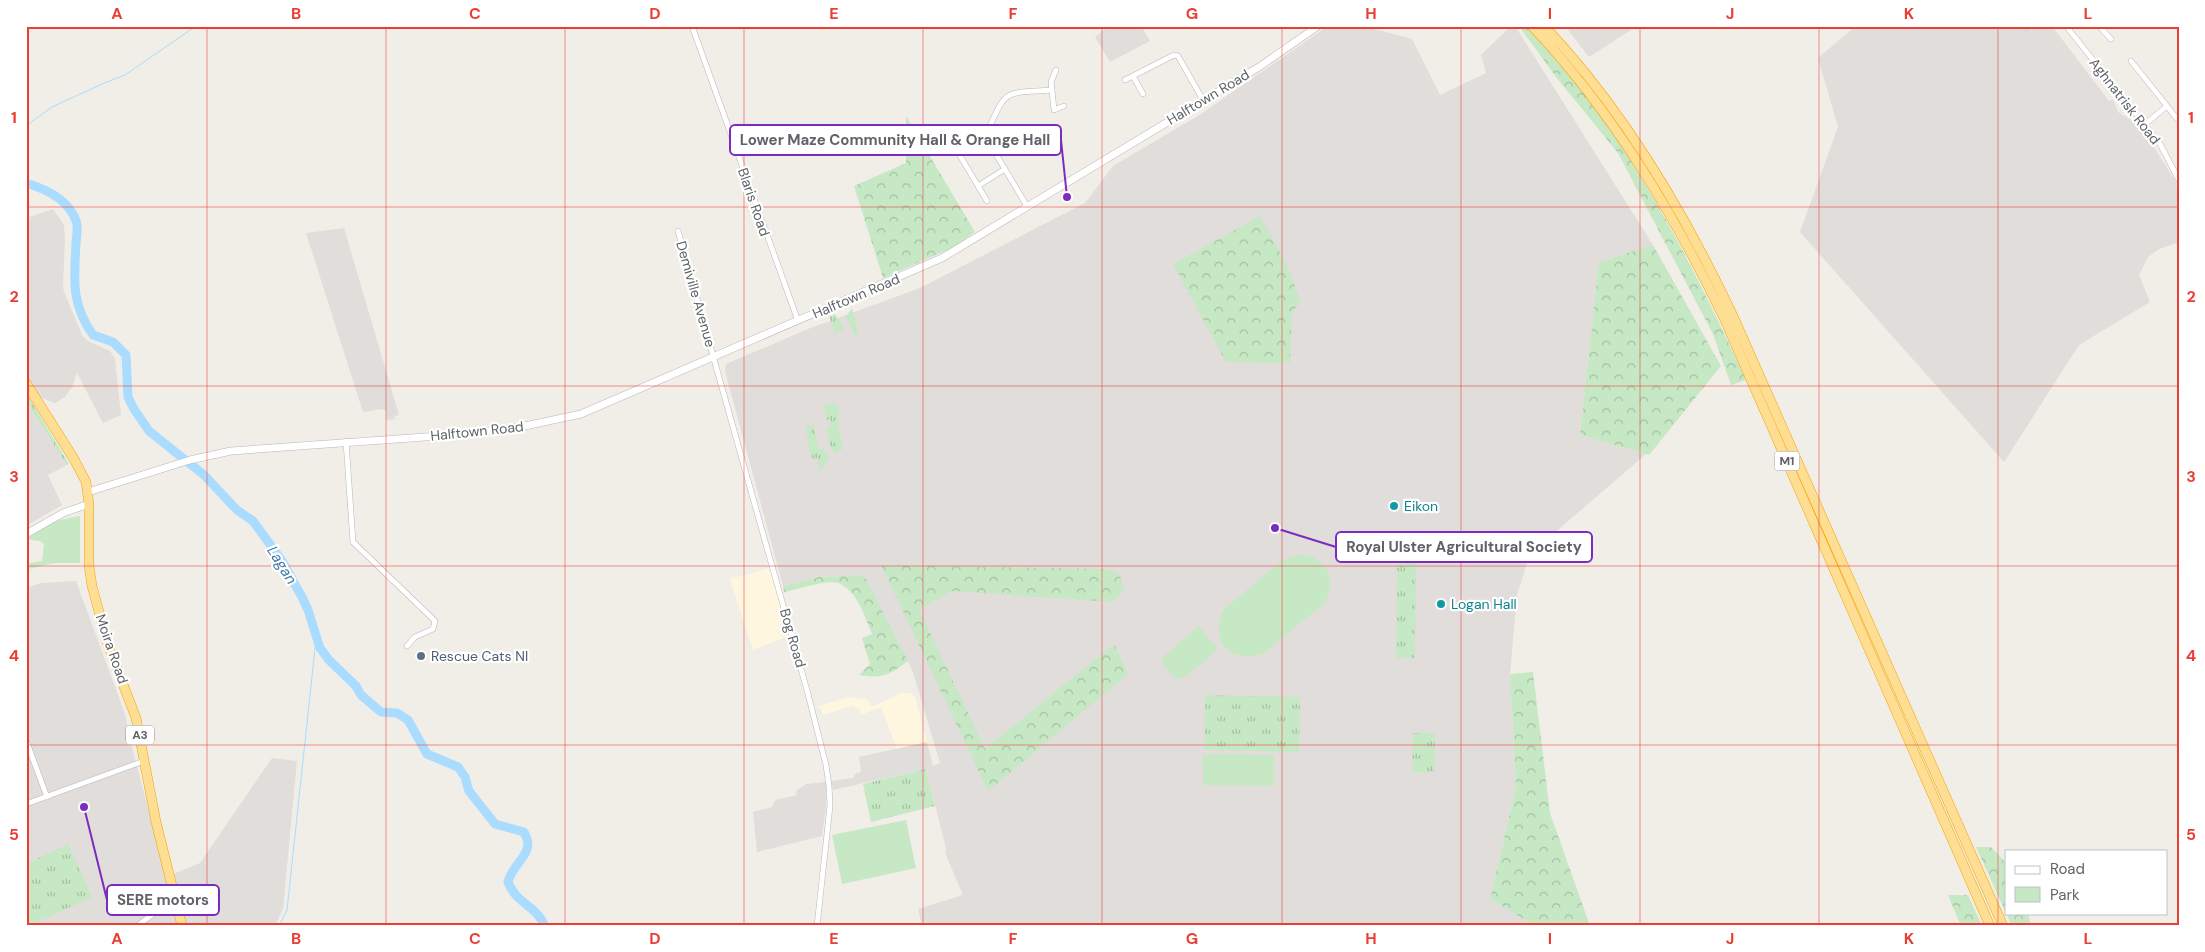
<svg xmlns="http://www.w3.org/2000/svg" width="2205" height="952" viewBox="0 0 2205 952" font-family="'DM Sans',sans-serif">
<defs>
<pattern id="grass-tufts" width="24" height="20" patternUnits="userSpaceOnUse" patternTransform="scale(1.25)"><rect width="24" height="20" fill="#c6e8c4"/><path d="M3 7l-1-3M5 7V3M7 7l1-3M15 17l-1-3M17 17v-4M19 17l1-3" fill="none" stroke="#a4c0a3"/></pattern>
<pattern id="forest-crowns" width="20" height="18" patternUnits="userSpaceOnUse" patternTransform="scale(1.25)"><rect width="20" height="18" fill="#c6e8c4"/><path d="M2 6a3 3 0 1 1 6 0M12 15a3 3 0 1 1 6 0" fill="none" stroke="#a4c0a3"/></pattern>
</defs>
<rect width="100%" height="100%" fill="#f1eee8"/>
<!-- commercial -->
<path fill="#fef6df" d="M 770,568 L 789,636 L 753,650 L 730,579 Z
M 901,693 L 910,693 L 915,697 L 927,742 L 897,749 L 881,707 L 861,715 L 859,709 L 852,706 L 823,715 L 821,709 L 816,707 L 848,697 L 867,699 L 872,707 Z"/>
<!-- industrial -->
<path fill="#e0ddda" d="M 1109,26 L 1141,26 L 1150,41 L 1110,62 L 1095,37 Z
M 1328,26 L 1364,26 L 1412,39 L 1440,95 L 1486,73 L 1481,55 L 1511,26 L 1515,26 L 1653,245 L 1599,262 L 1580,435 L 1646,454 L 1530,554 L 1517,595 L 1510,674 L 1516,787 L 1490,899 L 1535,926 L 922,926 L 918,909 L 963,895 L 945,853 L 946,848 L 926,769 L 833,790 L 831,781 L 853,778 L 855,774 L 861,772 L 859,757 L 927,742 L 933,766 L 940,763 L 913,672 L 864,575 L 819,577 L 783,586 L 725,371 L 726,364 L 808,329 L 920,288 L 1085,203 L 1113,166 L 1201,114 Z
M 1565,26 L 1637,26 L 1589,57 Z
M 1856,26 L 2052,26 L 2109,101 L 2113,99 L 2118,112 L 2133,121 L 2155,149 L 2176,182 L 2179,204 L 2179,242 L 2159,249 L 2148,257 L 2139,275 L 2150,302 L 2079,345 L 2004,462 L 1800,232 L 1838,127 L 1818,58 Z
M 53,209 L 64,225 L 65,238 L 63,288 L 67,299 L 82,335 L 88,341 L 110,351 L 115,359 L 121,415 L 103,423 L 77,373 L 72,387 L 65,397 L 55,403 L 39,397 L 26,377 L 26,218 Z
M 344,228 L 399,415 L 394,416 L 395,419 L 386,420 L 386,411 L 382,409 L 363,412 L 306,233 Z
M 26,402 L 67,465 L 48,475 L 62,505 L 26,526 Z
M 76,581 L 125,714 L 131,743 L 166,877 L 200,863 L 272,758 L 297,761 L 283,908 L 275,926 L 26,926 L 26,588 L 41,583 Z
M 826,782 L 826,806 L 822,836 L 757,852 L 753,812 L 772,807 L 775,800 L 797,795 L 796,791 L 806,784 Z"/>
<!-- grass -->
<path fill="url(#grass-tufts)" d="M 852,308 L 859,334 L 855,335 L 846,317 Z
M 835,314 L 844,328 L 836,334 L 833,334 L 834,328 L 829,317 Z
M 26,393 L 69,464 L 67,465 L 26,402 Z
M 835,403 L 839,408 L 839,428 L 843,449 L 836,453 C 829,448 828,437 827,428 L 831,427 L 830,419 L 826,420 L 824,404 Z
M 814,426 L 818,449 L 823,449 L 829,457 L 821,471 L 817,458 L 811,459 L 806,427 Z
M 1397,553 L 1416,553 L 1415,658 L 1396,658 Z
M 1205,695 L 1300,697 L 1299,752 L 1204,750 Z
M 1413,733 L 1435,733 L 1434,772 L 1412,772 Z
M 926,769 L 935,806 L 871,822 L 863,784 Z
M 68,844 L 92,897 L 31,925 L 26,914 L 26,864 Z"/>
<!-- forest -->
<path fill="url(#forest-crowns)" d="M 1519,26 L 1526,26 C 1550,53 1575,81 1597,111 C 1657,194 1703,287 1746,380 L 1731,385 L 1713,334 L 1618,153 L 1556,77 Z
M 906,116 L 975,232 L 952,248 L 883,278 L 854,186 L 906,163 Z
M 1260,216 L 1287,265 L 1301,302 L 1292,312 L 1290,363 L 1226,362 L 1173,264 Z
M 1653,245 L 1721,366 L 1649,455 L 1580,435 L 1599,262 Z
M 881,565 L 1107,569 L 1120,575 L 1124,591 L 1113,602 L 953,591 L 919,609 L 985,749 L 1114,644 L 1128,674 L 988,791 Z
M 864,575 L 908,661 C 889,675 883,679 859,675 L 870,664 L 862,638 L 872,634 C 865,617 857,590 838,583 C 827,579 796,590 784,592 L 783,586 L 819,577 Z
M 1533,672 L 1550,813 L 1590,926 L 1535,926 L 1490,899 L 1516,787 L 1510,674 Z
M 1991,847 L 2006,863 L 2006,913 L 1976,847 Z
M 1948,895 L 1968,895 L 1982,926 L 1961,926 Z
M 2006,913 L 2028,913 L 2031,926 L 2012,926 Z"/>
<!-- green -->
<path fill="#c6e8c4" d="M 80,516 L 80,563 L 54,563 L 28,569 L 30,563 L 42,561 L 44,544 L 40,541 L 31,540 L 28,538 L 54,521 Z
M 1301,554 C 1328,559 1337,579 1325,603 L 1264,653 C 1232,666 1207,640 1224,609 L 1282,561 Z
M 1199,626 L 1218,650 L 1182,679 L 1176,679 L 1163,665 L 1162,658 Z
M 1203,754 L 1274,755 L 1274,786 L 1203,785 Z
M 906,820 L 916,868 L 842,884 L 832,835 Z"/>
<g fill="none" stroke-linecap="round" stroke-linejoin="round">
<!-- stream -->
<path stroke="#a9dcff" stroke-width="1" d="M 2025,32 L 2030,28
M 26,126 L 52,107 L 102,84 L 125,75 L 196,26
M 279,926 L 287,910 L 316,639"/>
<!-- river -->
<path stroke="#a9dcff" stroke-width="9" d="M 26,183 C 46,189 69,200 76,221 C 79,227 76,237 76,244 C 74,280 71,304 93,335 L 113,342 L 126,355 L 128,397 L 134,409 L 149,431 L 204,475 L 237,510 L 253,521 L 282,561 L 302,597 L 308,610 L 320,648 L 329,660 L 356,686 L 361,695 L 381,712 L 397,713 L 408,720 L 427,754 L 458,767 L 465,777 L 469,791 L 495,824 L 524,832 C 537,854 513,861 508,882 C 517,905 535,904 545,926"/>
<!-- street casing -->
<g stroke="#b5b8bc" stroke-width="6">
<path id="street" d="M 692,26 L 798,321
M 2066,26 L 2160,144 L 2179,180
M 2099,26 L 2111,39
M 2131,61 L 2167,106 L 2144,125
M 1133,76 L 1143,94
M 1125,80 L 1174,55 L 1178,56 L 1203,100
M 1052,90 L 1054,110 L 1064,106
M 2167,106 L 2177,119
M 956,149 L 987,201
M 978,186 L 1005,169
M 1027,206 L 985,136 C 1008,90 998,93 1052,90 L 1051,82 L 1056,70
M 678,231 L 808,694 L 826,765 L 829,786 L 830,806 L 817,926
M 346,441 L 353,542 L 435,621 L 433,629 L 415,637 L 407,646
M 26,740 L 47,797
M 26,804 L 144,761
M 137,926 L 157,911 L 176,902"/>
</g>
<!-- secondary casing -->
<g stroke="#b4b7bc" stroke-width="8">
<path id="secondary" d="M 88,492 L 190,460 L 231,451 L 467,434 L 525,426 L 581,414 L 942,258 L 1259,67 L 1318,26
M 26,534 L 63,513 L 89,504"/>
</g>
<!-- highway casing -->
<g stroke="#f8a200" stroke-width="10">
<path id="highway" d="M 1532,26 C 1613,112 1674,214 1725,320 L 1990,926
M 1544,26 C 1624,110 1684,212 1733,316 L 2003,926
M 26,383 L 74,459 L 86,482 L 89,504 L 89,566 L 92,586 L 108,645 L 136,718 L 156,822 L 182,926"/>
</g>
<!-- street -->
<use href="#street" stroke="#fff" stroke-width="5"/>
<!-- secondary -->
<use href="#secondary" stroke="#fff" stroke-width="7"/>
<!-- highway -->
<use href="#highway" stroke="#fdde92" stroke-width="9"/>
</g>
<!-- grid -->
<path fill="none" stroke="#ea3d34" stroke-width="1" stroke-opacity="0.55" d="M 207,26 L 207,926M 386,26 L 386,926M 565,26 L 565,926M 744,26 L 744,926M 923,26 L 923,926M 1102,26 L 1102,926M 1282,26 L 1282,926M 1461,26 L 1461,926M 1640,26 L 1640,926M 1819,26 L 1819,926M 1998,26 L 1998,926M 26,207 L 2179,207M 26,386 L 2179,386M 26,566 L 2179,566M 26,745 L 2179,745"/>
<!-- markers -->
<g fill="#0f9aa8" stroke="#fff" stroke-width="2">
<circle cx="1394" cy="506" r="5"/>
<circle cx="1441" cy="604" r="5"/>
</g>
<circle fill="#5c6f8a" stroke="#fff" stroke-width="2" cx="421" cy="656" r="5"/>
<g text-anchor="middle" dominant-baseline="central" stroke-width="4.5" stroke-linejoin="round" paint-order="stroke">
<!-- shield labels -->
<g fill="#fff" stroke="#8f9295" stroke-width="1">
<rect x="1774.5" y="451.5" width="25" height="19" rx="4"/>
<rect x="126" y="725.5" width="28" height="19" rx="4"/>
</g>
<g font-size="12" font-weight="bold" fill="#5f6368">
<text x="1787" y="461">M1</text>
<text x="140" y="735">A3</text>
</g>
<!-- street labels -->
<g font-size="14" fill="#5f6368" stroke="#fff">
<text transform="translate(1208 97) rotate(-31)">Halftown Road</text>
<text transform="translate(2125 101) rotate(52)">Aghnatrisk Road</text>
<text transform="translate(754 202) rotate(71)">Blaris Road</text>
<text transform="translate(696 294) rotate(74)">Demiville Avenue</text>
<text transform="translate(856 296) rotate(-23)">Halftown Road</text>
<text transform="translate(477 431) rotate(-6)">Halftown Road</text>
<text transform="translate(793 638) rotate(74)">Bog Road</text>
<text transform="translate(112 649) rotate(71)">Moira Road</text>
</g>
<!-- culture labels -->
<g font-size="14" fill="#0d838f" stroke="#fff" text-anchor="start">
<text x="1404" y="506">Eikon</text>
<text x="1451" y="604">Logan Hall</text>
</g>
<!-- service labels -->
<g font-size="14" fill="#4e5e75" stroke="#fff" text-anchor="start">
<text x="431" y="656">Rescue Cats NI</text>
</g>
<!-- water labels -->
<g font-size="15" font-style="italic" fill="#4178aa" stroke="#fff">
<text transform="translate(282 565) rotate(58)">Lagan</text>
</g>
</g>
<!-- callouts -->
<path fill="none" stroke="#7b2cbf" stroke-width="2" d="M1067 197L1061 140M1275 528L1336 547M84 807L107 900"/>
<g fill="#7b2cbf" stroke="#fff" stroke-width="2">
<circle cx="1067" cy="197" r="5"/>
<circle cx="1275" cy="528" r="5"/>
<circle cx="84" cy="807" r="5"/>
</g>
<g fill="#fff" stroke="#7b2cbf" stroke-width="2">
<rect x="730" y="125" width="331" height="30" rx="5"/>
<rect x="1336" y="532" width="256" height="30" rx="5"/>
<rect x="107" y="885" width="112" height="30" rx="5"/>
</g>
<g font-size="15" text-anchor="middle" font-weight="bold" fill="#5f6368">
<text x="895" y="145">Lower Maze Community Hall &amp; Orange Hall</text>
<text x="1464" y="552">Royal Ulster Agricultural Society</text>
<text x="163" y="905">SERE motors</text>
</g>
<!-- border -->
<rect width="2205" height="952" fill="none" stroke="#ffffff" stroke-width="55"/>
<!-- legend -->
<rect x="2005" y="850" width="162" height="65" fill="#ffffff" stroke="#bfc1c3"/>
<rect x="2015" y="866" width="25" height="8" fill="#ffffff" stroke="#bfc1c3"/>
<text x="2050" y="874" font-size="15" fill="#5f6368">Road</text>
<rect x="2015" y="887" width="25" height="15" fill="#c6e8c4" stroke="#bfc1c3"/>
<text x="2050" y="900" font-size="15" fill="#5f6368">Park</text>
<rect x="28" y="28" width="2150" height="896" fill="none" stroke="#ea3d34" stroke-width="2"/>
<g font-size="16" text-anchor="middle" font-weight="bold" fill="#ea3d34">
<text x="117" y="19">A</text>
<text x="296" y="19">B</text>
<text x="475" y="19">C</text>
<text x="655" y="19">D</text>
<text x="834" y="19">E</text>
<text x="1013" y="19">F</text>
<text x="1192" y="19">G</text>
<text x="1371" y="19">H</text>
<text x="1550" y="19">I</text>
<text x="1730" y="19">J</text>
<text x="1909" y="19">K</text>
<text x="2088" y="19">L</text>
<text x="14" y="123">1</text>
<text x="2191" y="123">1</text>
<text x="14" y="302">2</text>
<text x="2191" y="302">2</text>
<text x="14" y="482">3</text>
<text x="2191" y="482">3</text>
<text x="14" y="661">4</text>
<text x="2191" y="661">4</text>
<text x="14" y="840">5</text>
<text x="2191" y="840">5</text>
<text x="117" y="944">A</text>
<text x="296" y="944">B</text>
<text x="475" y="944">C</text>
<text x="655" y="944">D</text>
<text x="834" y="944">E</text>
<text x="1013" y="944">F</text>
<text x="1192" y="944">G</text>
<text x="1371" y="944">H</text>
<text x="1550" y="944">I</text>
<text x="1730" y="944">J</text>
<text x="1909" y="944">K</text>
<text x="2088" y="944">L</text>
</g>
</svg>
